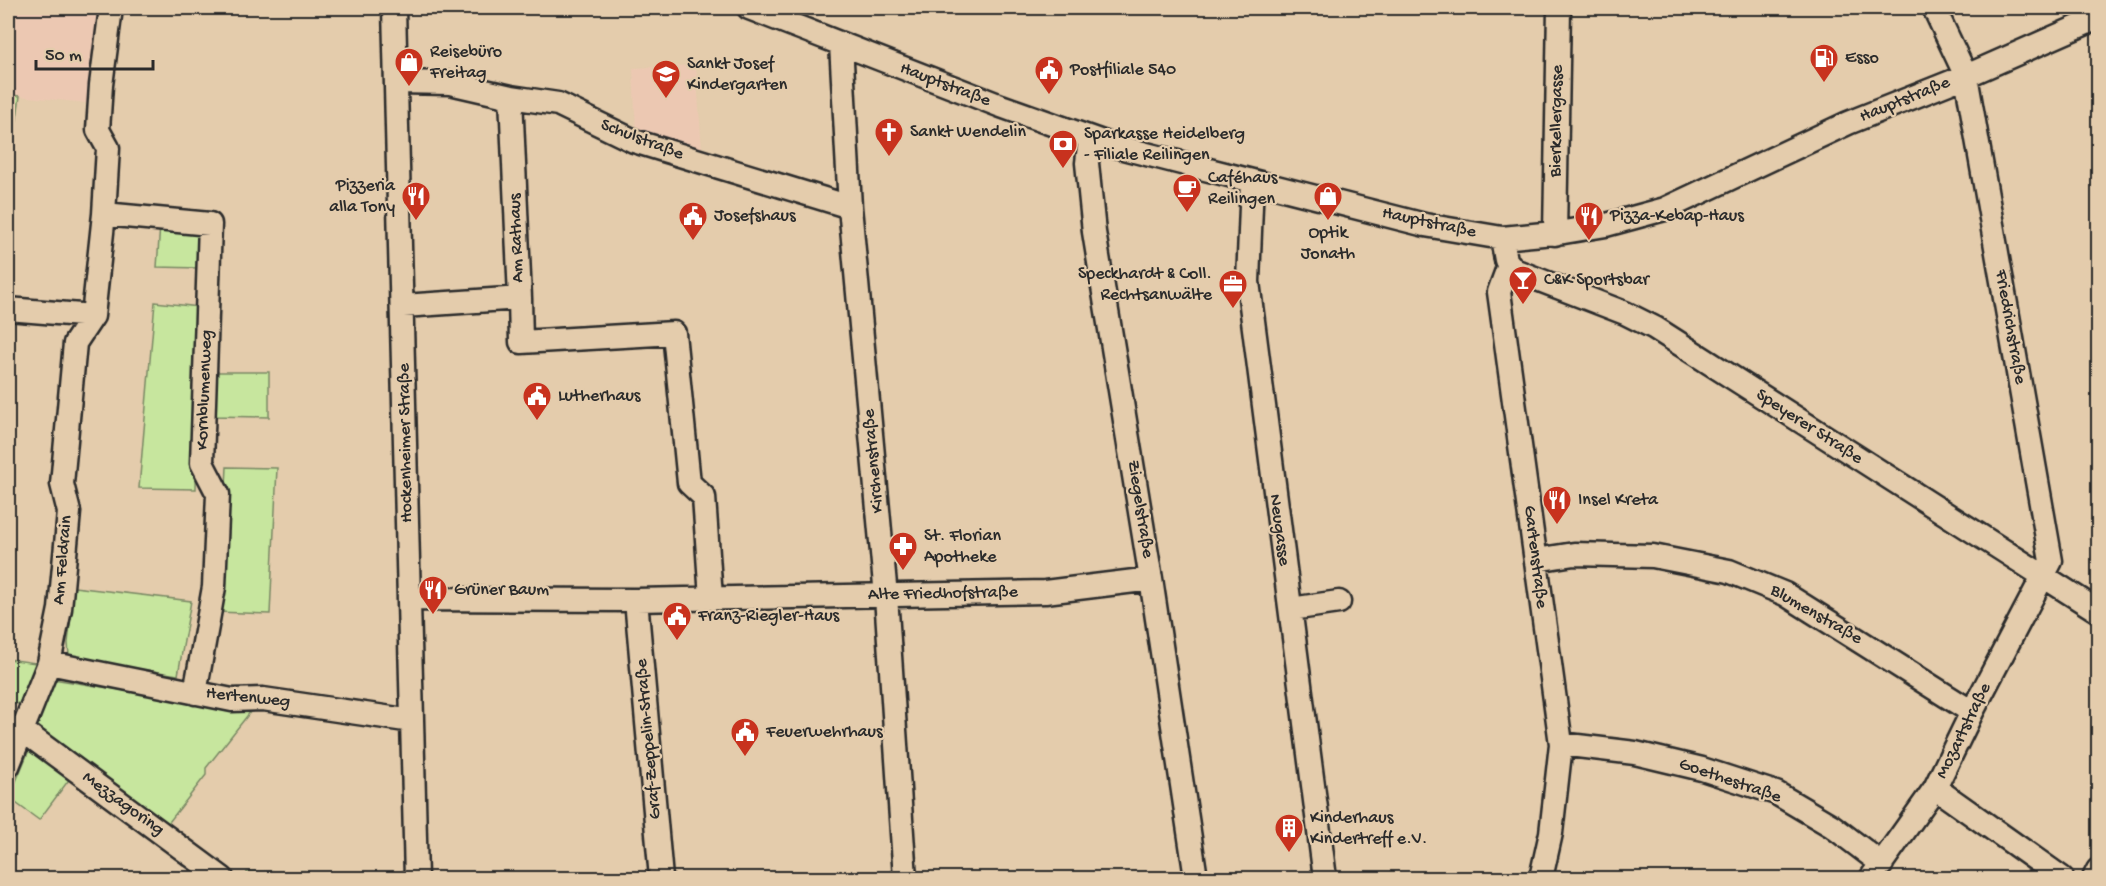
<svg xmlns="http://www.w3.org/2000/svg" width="2106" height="886" viewBox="0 0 2106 886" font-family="'Gochi Hand',sans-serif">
<rect width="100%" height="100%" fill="#e4ccac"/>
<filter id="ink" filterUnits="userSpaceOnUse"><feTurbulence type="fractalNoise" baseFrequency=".0167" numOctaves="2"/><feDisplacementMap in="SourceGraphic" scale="12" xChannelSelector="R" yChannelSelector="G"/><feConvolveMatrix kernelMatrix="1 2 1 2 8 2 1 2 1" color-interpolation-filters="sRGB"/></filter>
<g filter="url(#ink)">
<!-- built -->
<path fill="#ecc8b2" d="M 8,8 L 97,8 L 87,103 L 8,95 Z
M 696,65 L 702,151 L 636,133 L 633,68 Z"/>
<!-- green -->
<path fill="#c7e69e" stroke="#798864" stroke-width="1.5" d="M 8,95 L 20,96 L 8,182 Z
M 160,225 L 192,228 L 201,237 L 200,268 L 157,267 Z
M 155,302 L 199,307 L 196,489 L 139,488 Z
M 212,372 L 269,372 L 269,417 L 211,416 Z
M 227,467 L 277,468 L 270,614 L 217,612 L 221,586 Z
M 74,587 L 191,601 L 178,675 L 80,660 L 69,655 L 68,643 Z
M 8,659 L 36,663 L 19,704 L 8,703 Z
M 53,679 L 251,711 L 206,768 L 206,775 L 166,826 L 33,727 Z
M 32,743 L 74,773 L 39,820 L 9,798 Z
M 305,871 L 305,878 L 247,878 L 247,872 Z"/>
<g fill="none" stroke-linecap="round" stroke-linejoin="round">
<!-- minor casing -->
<g stroke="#2b2b2b" stroke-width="27">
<path id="minor" d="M 394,8 L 416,878
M 749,8 L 1001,106 L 1111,145 L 1425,225 L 1502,238 L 1564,232 L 1606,225 L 1665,209 L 1848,123 L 1966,76 L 2098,18
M 841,44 L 850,207 L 886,596 L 905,878
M 397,82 L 450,83 L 511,97 L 558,104 L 634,141 L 850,207
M 1090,138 L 1087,163 L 1094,232 L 1151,579 L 1196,878
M 1252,181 L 1248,282 L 1325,878
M 104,214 L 210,224 L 202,463 L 218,494 L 214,587 L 195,693
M 1555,234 L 1559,8
M 1502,238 L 1506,260 L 1514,270 L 1625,313 L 1655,328 L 2098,611
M 1509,265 L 1499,292 L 1561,744 L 1551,833 L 1541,878
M 520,298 L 521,342 L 674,333 L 689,483 L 704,497 L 711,598
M 403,306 L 520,298 L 511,97
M 8,309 L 93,316
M 1536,560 L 1574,554 L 1653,556 L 1729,571 L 1785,594 L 1972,712
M 409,599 L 636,600 L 1045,592 L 1151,579
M 636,600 L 661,878
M 1291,609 L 1339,602
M 49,663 L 232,700 L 263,699 L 412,721
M 22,730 L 222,878
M 1561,744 L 1635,753 L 1702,769 L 1776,793 L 1832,826 L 1882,864
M 8,766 L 49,663 L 60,609 L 69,512 L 62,484 L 75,343 L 93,316 L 104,214 L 108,148 L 98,130 L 101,85 L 111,8
M 1935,788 L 2062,878
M 1871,878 L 1935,788 L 1972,712 L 2051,561 L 1966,76 L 1934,8
M 2094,878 L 2098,870"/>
</g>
<!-- minor -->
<use href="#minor" stroke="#e4ccac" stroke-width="22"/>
</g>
</g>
<!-- icons -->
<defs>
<g id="fuel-pin" transform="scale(1.5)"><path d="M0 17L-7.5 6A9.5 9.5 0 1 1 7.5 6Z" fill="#c8321e" stroke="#e4ccac"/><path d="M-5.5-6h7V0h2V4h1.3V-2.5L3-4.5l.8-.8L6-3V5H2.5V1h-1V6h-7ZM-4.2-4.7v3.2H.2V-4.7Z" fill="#fff"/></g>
<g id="shop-pin" transform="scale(1.5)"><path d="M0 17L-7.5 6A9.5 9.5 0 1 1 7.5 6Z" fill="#c8321e" stroke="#e4ccac"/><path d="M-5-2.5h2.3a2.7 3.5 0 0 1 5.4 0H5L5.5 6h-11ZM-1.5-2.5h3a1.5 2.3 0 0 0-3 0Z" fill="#fff"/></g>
<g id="civic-pin" transform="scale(1.5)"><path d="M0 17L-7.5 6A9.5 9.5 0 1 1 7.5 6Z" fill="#c8321e" stroke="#e4ccac"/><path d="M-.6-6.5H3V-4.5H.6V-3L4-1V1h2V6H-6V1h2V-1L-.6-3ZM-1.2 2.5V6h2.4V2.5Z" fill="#fff"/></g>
<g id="school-pin" transform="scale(1.5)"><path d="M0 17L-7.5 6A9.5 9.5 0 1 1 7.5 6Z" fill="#c8321e" stroke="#e4ccac"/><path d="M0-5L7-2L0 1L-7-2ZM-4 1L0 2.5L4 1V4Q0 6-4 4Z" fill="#fff"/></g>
<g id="church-pin" transform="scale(1.5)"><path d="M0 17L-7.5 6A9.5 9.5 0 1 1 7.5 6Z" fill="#c8321e" stroke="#e4ccac"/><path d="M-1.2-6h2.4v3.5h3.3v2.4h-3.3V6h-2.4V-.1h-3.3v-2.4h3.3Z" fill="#fff"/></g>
<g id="bank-pin" transform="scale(1.5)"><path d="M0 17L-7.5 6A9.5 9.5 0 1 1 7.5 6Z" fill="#c8321e" stroke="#e4ccac"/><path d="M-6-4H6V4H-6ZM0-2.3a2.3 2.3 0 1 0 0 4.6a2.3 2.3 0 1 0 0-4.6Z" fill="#fff"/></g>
<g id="cafe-pin" transform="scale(1.5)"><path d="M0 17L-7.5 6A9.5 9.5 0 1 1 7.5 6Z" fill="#c8321e" stroke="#e4ccac"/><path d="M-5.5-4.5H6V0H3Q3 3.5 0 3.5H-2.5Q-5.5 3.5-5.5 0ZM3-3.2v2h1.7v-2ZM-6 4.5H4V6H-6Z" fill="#fff"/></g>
<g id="restaurant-pin" transform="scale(1.5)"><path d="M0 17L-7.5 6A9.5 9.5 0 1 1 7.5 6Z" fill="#c8321e" stroke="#e4ccac"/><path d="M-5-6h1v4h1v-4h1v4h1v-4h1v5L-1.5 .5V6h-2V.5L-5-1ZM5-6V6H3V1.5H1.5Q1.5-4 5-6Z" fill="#fff"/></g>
<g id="bar-pin" transform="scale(1.5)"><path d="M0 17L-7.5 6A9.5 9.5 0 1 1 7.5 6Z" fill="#c8321e" stroke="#e4ccac"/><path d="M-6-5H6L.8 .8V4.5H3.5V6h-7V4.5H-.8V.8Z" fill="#fff"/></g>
<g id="office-pin" transform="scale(1.5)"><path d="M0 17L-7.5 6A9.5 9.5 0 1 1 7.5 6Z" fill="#c8321e" stroke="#e4ccac"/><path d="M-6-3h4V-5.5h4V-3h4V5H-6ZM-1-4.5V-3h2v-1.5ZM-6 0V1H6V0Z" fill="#fff"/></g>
<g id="pharmacy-pin" transform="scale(1.5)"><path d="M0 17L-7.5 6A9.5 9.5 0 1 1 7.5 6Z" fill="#c8321e" stroke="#e4ccac"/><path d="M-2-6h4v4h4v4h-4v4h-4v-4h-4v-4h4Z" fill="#fff"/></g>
<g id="building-pin" transform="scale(1.5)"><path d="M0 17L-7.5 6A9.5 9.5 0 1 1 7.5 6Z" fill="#c8321e" stroke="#e4ccac"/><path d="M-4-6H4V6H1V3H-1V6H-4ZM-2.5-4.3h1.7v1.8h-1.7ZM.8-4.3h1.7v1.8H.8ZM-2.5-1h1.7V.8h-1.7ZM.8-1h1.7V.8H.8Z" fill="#fff"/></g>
</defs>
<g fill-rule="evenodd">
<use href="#fuel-pin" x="1824" y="58"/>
<use href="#shop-pin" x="409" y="62"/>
<use href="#civic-pin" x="1049" y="70"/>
<use href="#school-pin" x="666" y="74"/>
<use href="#church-pin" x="889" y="132"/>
<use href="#bank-pin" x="1063" y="144"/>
<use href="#cafe-pin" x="1187" y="188"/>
<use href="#restaurant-pin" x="416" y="196"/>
<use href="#shop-pin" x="1328" y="196"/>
<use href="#civic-pin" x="693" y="216"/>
<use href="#restaurant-pin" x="1589" y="216"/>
<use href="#bar-pin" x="1523" y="280"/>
<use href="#office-pin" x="1233" y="284"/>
<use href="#civic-pin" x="537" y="396"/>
<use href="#restaurant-pin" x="1557" y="500"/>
<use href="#pharmacy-pin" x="903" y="546"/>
<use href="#restaurant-pin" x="433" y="590"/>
<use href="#civic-pin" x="677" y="616"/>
<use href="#civic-pin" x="745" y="732"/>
<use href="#building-pin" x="1289" y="828"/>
</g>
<g text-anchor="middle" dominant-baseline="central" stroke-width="4.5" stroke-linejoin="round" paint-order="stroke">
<!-- poi labels -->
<g font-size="18" fill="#2b2b2b" stroke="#e4ccac" text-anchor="start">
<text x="430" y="52">Reisebüro<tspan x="430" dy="21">Freitag</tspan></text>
<text x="1845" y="58">Esso</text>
<text x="687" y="64">Sankt Josef<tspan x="687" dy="21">Kindergarten</tspan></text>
<text x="1070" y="70">Postfiliale 540</text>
<text x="910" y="132">Sankt Wendelin</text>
<text x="1084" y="134">Sparkasse Heidelberg<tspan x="1084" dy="21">- Filiale Reilingen</tspan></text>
<text x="1208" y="178">Caféhaus<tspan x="1208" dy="21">Reilingen</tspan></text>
<text x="395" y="186" text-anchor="end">Pizzeria<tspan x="395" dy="21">alla Tony</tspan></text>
<text x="714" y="216">Josefshaus</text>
<text x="1610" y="216">Pizza-Kebap-Haus</text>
<text x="1328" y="233" text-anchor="middle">Optik<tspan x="1328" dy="21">Jonath</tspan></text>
<text x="1212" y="274" text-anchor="end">Speckhardt &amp; Coll.<tspan x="1212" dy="21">Rechtsanwälte</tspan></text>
<text x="1544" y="280">C&amp;K Sportsbar</text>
<text x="558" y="396">Lutherhaus</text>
<text x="1578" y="500">Insel Kreta</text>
<text x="924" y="536">St. Florian<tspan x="924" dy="21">Apotheke</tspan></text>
<text x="454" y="590">Grüner Baum</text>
<text x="698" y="616">Franz-Riegler-Haus</text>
<text x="766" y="732">Feuerwehrhaus</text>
<text x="1310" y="818">Kinderhaus<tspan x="1310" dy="21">Kindertreff e.V.</tspan></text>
</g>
<!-- street labels -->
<g font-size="18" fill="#2b2b2b" stroke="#e4ccac">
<text transform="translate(945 85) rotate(21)">Hauptstraße</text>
<text transform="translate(1905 100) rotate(-22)">Hauptstraße</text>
<text transform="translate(1557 121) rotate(-89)">Bierkellergasse</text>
<text transform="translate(642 140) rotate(21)">Schulstraße</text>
<text transform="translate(1429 223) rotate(12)">Hauptstraße</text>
<text transform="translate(517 238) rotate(-92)">Am Rathaus</text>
<text transform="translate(2010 327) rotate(80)">Friedrichstraße</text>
<text transform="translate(205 390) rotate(-88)">Kornblumenweg</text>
<text transform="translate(1809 427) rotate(33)">Speyerer Straße</text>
<text transform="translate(406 443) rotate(-91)">Hockenheimer Straße</text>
<text transform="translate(874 461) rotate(-95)">Kirchenstraße</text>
<text transform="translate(1140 509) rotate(81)">Ziegelstraße</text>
<text transform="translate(1279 530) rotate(82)">Neugasse</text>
<text transform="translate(1535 557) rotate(83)">Gartenstraße</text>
<text transform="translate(63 560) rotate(-85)">Am Feldrain</text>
<text transform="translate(943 594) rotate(-1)">Alte Friedhofstraße</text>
<text transform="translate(1816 615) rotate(30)">Blumenstraße</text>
<text transform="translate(248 698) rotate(6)">Hertenweg</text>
<text transform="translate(1964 731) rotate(-64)">Mozartstraße</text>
<text transform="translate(649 739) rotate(-95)">Graf-Zeppelin-Straße</text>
<text transform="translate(1730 781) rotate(19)">Goethestraße</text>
<text transform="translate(123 804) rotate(36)">Mezzagoring</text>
</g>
</g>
<!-- margin -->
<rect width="2106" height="886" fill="none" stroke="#e4ccac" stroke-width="30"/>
<rect x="15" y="15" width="2076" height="856" fill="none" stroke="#2b2b2b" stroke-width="2" filter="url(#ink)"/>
<!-- scale -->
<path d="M36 60v9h117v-9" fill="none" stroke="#2b2b2b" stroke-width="3"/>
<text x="45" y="60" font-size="18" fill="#2b2b2b" stroke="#e4ccac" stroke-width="4.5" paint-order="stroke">50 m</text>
</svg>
